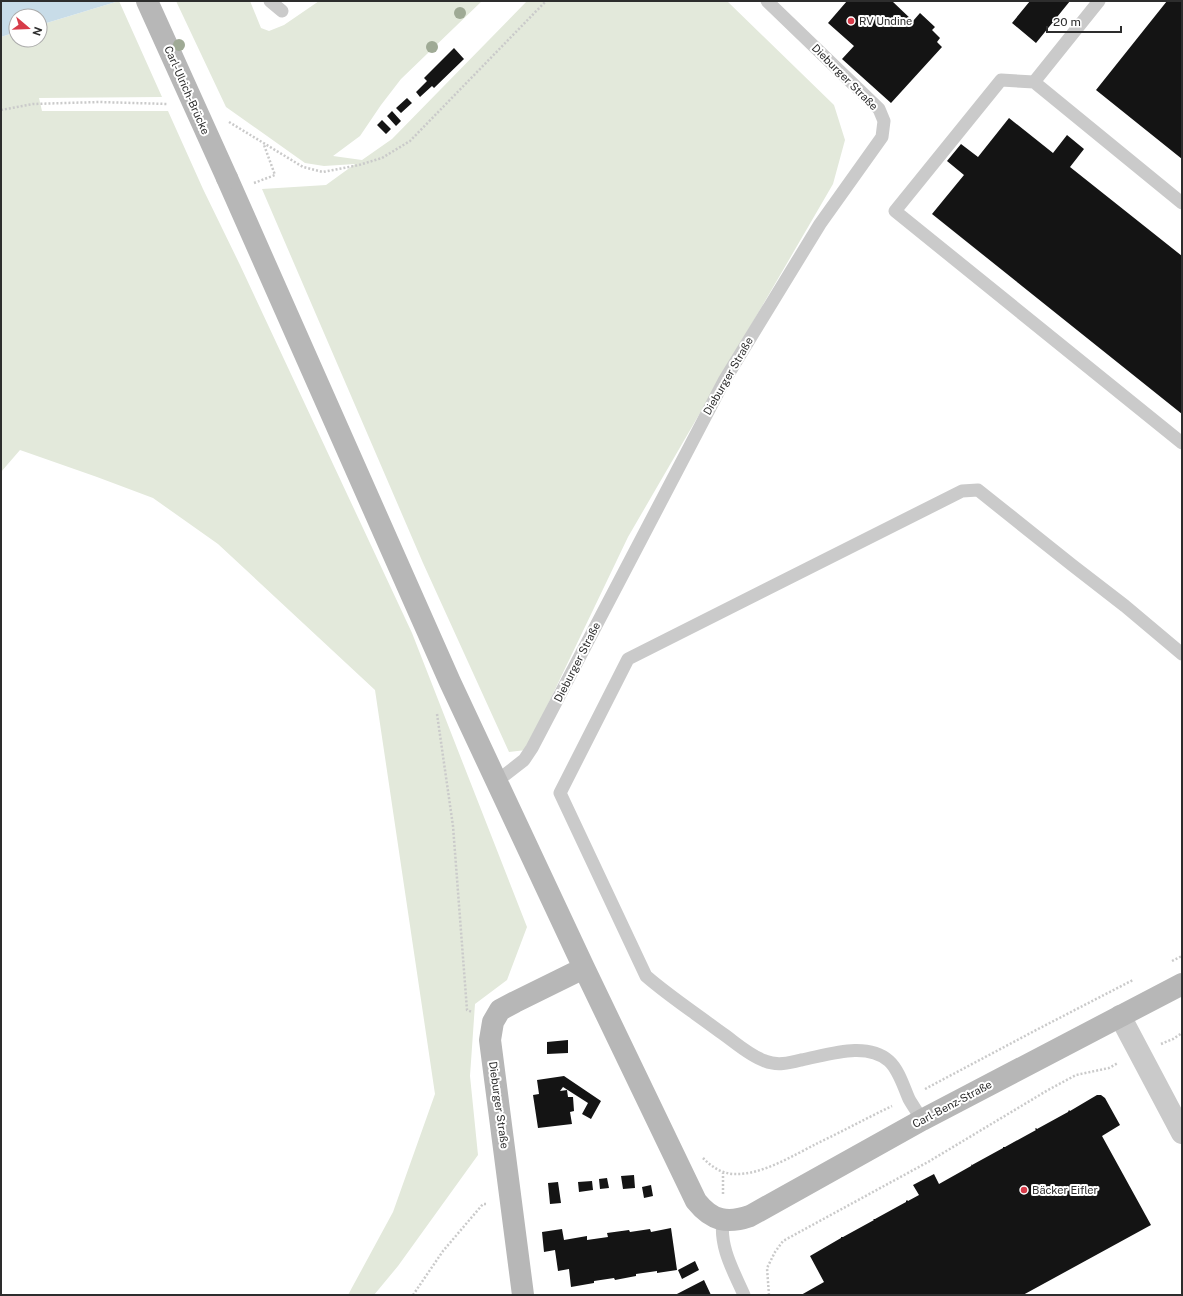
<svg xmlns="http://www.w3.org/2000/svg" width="1183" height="1296" viewBox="0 0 1183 1296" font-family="'Public Sans',sans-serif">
<rect width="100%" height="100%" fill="#fff"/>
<!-- green -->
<path fill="#e3e9db" d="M 119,1 L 162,97 L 39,98 L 42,111 L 168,111 L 203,189 L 240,265 L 412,633 L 527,927 L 507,980 L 475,1004 L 470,1076 L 478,1155 L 398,1266 L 374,1295 L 348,1295 L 393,1212 L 435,1094 L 375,690 L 218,544 L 153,498 L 97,477 L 20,450 L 1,472 L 1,37 L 16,32 L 16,40 L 40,40 L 40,25 Z
M 176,1 L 250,1 L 261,28 L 269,31 L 284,25 L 319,1 L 482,1 L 401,79 L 381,105 L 360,136 L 333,156 L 362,160 L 392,139 L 527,1 L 727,1 L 834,105 L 845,140 L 833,184 L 628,537 L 526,750 L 509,752 L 423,563 L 262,189 L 326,185 L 355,164 L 324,166 L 305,163 L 226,107 Z"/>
<!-- water -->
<path fill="#c8dce8" d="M 1,1 L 119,1 L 40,25 L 40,16 L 16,16 L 16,32 L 1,37 Z"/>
<!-- building -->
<path fill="#141414" d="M 847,1 L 892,1 L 913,21 L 920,13 L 935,27 L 932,30 L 940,38 L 937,42 L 942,47 L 891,103 L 842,59 L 854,46 L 828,23 Z
M 1030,1 L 1070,1 L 1036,43 L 1012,23 Z
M 1167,1 L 1182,1 L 1182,159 L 1096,90 Z
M 454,48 L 464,59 L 434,88 L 432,86 L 420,97 L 416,92 L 427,81 L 424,78 Z
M 407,98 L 412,103 L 401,113 L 396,108 Z
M 392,111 L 401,121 L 396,126 L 387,116 Z
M 1009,118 L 1053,153 L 1067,135 L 1084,149 L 1070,167 L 1182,256 L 1182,414 L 932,214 L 964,175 L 947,161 L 961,144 L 978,157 Z
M 382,120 L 391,129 L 386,134 L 377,125 Z
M 568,1040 L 568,1053 L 547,1054 L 547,1042 Z
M 564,1076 L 601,1101 L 591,1119 L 582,1114 L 588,1103 L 563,1087 L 560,1091 L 567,1090 L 568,1097 L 573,1097 L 574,1111 L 570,1112 L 572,1124 L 538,1128 L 533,1095 L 539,1094 L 537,1080 Z
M 1097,1095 L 1101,1095 L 1105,1098 L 1120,1125 L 1102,1136 L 1151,1225 L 1023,1295 L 801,1295 L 824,1282 L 810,1256 L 841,1238 L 841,1237 L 843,1237 L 874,1220 L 873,1219 L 875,1219 L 906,1202 L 906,1201 L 907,1200 L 908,1201 L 919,1195 L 913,1185 L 934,1174 L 939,1184 L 971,1166 L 972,1164 L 972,1165 L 1003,1148 L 1003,1147 L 1005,1147 L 1036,1130 L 1035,1129 L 1036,1128 L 1037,1129 L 1068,1112 L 1069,1110 L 1070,1111 Z
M 634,1175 L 635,1188 L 623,1189 L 621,1176 Z
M 607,1178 L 609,1188 L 600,1189 L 599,1179 Z
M 592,1181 L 593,1190 L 579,1192 L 578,1182 Z
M 558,1182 L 561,1203 L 550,1204 L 548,1183 Z
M 651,1185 L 653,1196 L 644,1198 L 642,1187 Z
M 671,1228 L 677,1270 L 657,1273 L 657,1271 L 636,1274 L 636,1276 L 615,1280 L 614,1278 L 594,1281 L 594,1283 L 571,1287 L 569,1269 L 558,1271 L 555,1250 L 544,1252 L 542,1232 L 562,1229 L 564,1240 L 587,1236 L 587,1240 L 608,1237 L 607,1233 L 629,1230 L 630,1232 L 650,1229 L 651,1232 Z
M 695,1261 L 699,1270 L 682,1279 L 678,1270 Z
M 704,1280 L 711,1295 L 675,1295 Z"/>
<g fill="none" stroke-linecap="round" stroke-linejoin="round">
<!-- path -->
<path stroke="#cacaca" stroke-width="2.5" stroke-dasharray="2 2" stroke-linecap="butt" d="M 1,110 L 33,104 L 99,102 L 168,104
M 229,122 L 303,167 L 323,172 L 359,165 L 382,158 L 410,141 L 546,1
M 254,183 L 275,175 L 264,145
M 437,714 L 453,826 L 467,1010 L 472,1012
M 1172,961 L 1182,956
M 1161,1044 L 1173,1039 L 1182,1033
M 925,1089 L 1040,1028 L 1133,980
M 703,1158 C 712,1167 722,1174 735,1174 C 762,1175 794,1155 818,1143 C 843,1131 867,1118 892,1106
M 723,1194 L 723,1173
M 413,1295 L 443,1251 L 483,1204 L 488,1204
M 769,1295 L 767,1268 L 775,1252 L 783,1241 L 928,1162 L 1048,1090 L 1076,1075 L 1109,1068 L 1118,1063"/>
<!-- lane -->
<path stroke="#cacaca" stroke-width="13" d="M 270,1 L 282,11
M 1099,1 L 1034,82 L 1182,203
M 1034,82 L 1001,80 L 895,211 L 1182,443
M 497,781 L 524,760 L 532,748 L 724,381 L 820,224 L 882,137 L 884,121 L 879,109 L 767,1
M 922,1120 C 918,1113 913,1106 909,1099 C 904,1088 899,1070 889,1061 C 866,1041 828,1055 801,1060 C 789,1063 777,1066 765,1061 C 748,1055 734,1041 719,1031 C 695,1013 669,996 646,976 L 560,793 L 628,659 L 962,491 L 978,490 L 1072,565 L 1125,606 L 1182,654
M 723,1220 C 719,1247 734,1272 744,1295"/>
<!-- street -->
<path stroke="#cacaca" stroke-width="22" d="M 1120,1016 L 1182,1133"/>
<!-- secondary -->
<path stroke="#b7b7b7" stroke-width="22" d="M 227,178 L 450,682 L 584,968 L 696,1201 C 712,1221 727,1224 750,1216 L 922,1120 L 1182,984
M 523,1295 L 490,1040 L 493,1022 L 500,1010 L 515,1002 L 584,968"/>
<!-- secondary-bridge -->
<path stroke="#b7b7b7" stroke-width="22" d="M 147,1 L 227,178"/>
</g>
<!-- trees -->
<g fill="#9faa95">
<circle cx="460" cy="13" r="6"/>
<circle cx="179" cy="45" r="6"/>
<circle cx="432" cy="47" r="6"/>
</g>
<!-- markers -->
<g fill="#d73b49" stroke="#fff" stroke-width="1.5">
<circle cx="851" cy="21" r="4"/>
<circle cx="1024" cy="1190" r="4"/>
</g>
<g text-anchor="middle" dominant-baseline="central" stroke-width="4" stroke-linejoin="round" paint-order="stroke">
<!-- poi labels -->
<g font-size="11" fill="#2d2d2d" stroke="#fff" text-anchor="start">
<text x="859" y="21">RV Undine</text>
<text x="1032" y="1190">Bäcker Eifler</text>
</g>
<!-- street labels -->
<g font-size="11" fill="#2d2d2d" stroke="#fff">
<text transform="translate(845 77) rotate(45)">Dieburger Straße</text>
<text transform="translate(187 90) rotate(66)">Carl-Ulrich-Brücke</text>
<text transform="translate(728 376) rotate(-60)">Dieburger Straße</text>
<text transform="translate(577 662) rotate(-63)">Dieburger Straße</text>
<text transform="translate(952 1104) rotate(-28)">Carl-Benz-Straße</text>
<text transform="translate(499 1105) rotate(82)">Dieburger Straße</text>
</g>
</g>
<!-- border -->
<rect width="1183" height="1296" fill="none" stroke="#2d2d2d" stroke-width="4"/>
<!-- north arrow -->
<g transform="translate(28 28) rotate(109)"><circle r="19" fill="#ffffff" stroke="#ababab"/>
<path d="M0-3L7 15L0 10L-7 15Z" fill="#d73b49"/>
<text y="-6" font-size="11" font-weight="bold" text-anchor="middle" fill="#2d2d2d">N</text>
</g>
<!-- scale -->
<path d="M1047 26v6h74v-6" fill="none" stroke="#2d2d2d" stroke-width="2"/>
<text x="1053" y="26" font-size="12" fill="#2d2d2d" stroke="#ffffff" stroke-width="3" paint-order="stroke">20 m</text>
</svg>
